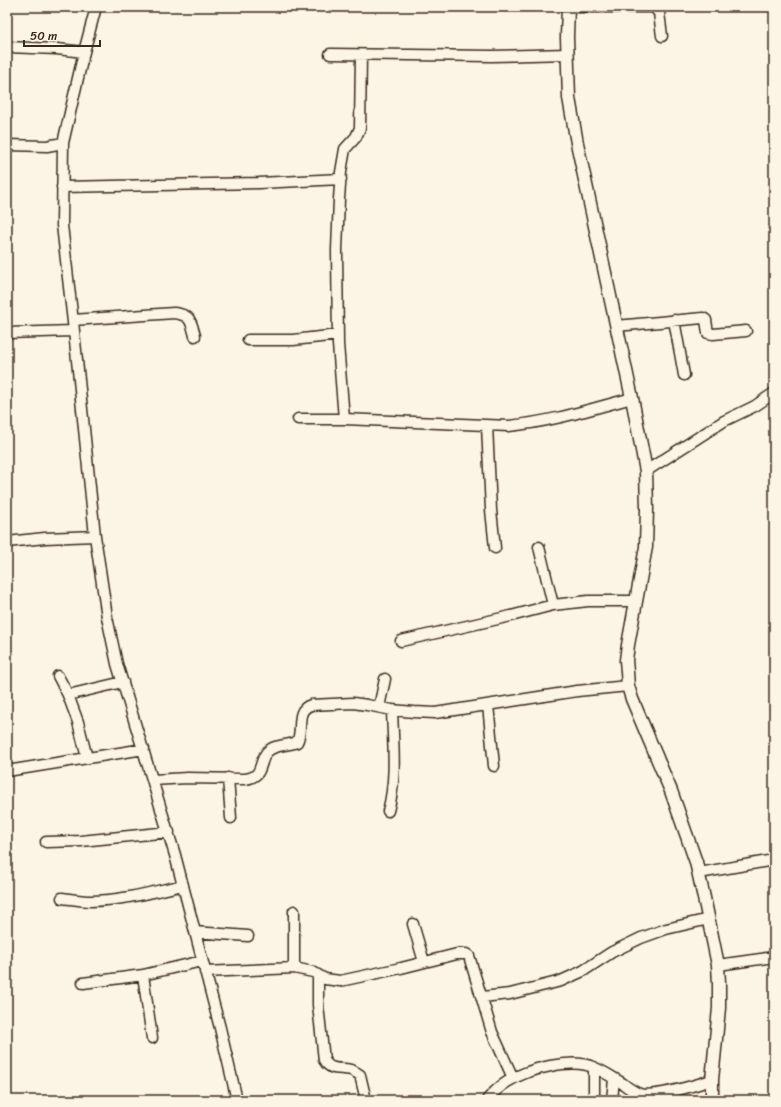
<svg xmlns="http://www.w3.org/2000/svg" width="781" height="1107" viewBox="0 0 781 1107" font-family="Sriracha,sans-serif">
<rect width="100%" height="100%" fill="#fcf5e5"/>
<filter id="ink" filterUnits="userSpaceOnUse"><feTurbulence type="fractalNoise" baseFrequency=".025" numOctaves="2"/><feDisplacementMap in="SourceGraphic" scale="8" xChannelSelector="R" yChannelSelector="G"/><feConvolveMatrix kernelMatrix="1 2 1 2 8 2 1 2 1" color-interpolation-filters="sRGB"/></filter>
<g filter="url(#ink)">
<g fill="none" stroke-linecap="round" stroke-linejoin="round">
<!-- minor casing -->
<g stroke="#3b2a1e" stroke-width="13">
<path id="minor" d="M 96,7 L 84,52 L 63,143 L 62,225 L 74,331 L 95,536 L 107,617 L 117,664 L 175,855 L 220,1028 L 237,1100
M 568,7 L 654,7 L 659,13 L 662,36
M 7,47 L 57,49 L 84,52
M 330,54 L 492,56 L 567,54
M 7,145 L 47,146 L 63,143
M 62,187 L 259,183 L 341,179
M 73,320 L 174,313 C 191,315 191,321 195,336
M 674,320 L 684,375
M 616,326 L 703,318 L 706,320 L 708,333 L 713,334 L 746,331
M 7,333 L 74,331
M 248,340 L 293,340 L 338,335
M 298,419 L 344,419 L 509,426 C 551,422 591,409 632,398
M 344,419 L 338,344 L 337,250 L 339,199 L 341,172 L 345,149 L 356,137 L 360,128 L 361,55
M 487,426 L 491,510 L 495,548
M 646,471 L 724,421 L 755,406 L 774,393
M 7,542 L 45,538 L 95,536
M 539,547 L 553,605
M 401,641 L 511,616 L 553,605 L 588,601 L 636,601
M 58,676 L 68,695 L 78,722 L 87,758
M 68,695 L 123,682
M 488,705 L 494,766
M 379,707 L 385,679
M 7,771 L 144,749
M 228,778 L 231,818
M 153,780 L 187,778 L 245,779 C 264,777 258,763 267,752 C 274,744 288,746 297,742 C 304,730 294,710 311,705 L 353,703 L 367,705 L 392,710 L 414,712 L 435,713 L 577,691 L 628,686
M 388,811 C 397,779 393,743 392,710
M 46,842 L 81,841 L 169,832
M 699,873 L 774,860
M 62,898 C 71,899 81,901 90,901 C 121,901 153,892 183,885
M 413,924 L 424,962
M 195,932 L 248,936
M 718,965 L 774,957
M 294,968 L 294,911
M 205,972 L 294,968 L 313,972 L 325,979 L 340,981 L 401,968 L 457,954 L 466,954 L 469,956 L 492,1032 L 513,1078
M 143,975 L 152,1038
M 318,975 L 318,1005 L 324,1060 C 331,1072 340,1067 351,1070 C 354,1071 357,1073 360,1075 L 366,1100
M 83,983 L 143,975 L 202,961
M 482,997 L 510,994 L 561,981 L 583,971 L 612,952 L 641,938 L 666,929 L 709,919
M 594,1067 L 594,1100
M 487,1100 C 493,1093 499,1087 507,1082 C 527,1069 573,1057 595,1068 C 605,1072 613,1078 622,1083 C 627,1087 634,1092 640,1094 C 657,1098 695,1085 712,1080
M 612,1100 L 614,1079"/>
</g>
<!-- major casing -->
<g stroke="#3b2a1e" stroke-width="15">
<path id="major" d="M 568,7 L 567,37 L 569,98 L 577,143 L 632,398 L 646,471 L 647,509 L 646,547 L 628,645 L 626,660 L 627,672 L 628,686 L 632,699 L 671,791 L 696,862 L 706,907 L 718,965 L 719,983 L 719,1008 L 712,1080 L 712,1100"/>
</g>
<!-- minor -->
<use href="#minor" stroke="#fcf5e5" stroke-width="10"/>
<!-- major -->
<use href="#major" stroke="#fcf5e5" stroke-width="12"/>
</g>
</g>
<!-- margin -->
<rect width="781" height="1107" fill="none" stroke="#fcf5e5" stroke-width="24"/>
<rect x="12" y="12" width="757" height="1083" fill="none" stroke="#3b2a1e" stroke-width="1.5" filter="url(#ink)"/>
<!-- scale -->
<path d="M24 40v6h76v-6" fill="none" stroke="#3b2a1e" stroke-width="2"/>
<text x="30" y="40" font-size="12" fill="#3b2a1e" stroke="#fcf5e5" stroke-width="3" paint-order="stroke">50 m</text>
</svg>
